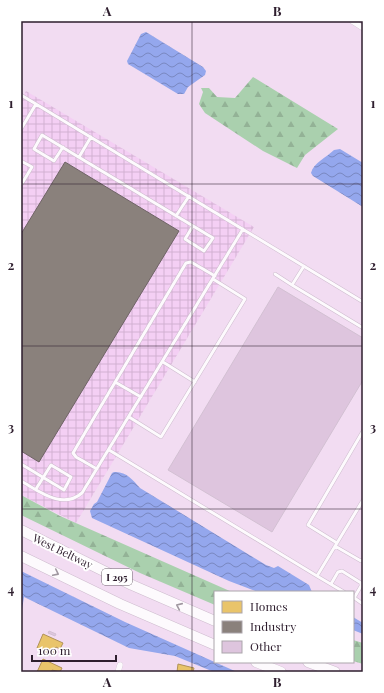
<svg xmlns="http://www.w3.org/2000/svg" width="384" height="693" viewBox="0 0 384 693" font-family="'Playfair Display',serif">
<defs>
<pattern id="industrial-grid" width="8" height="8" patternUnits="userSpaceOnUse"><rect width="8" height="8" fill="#f4cff4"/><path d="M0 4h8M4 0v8" fill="none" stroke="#d2b1d2"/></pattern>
<pattern id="forest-firs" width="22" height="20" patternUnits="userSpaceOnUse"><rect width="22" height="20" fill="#aad0ae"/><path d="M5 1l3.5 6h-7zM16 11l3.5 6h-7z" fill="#93b296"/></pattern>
<pattern id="water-waves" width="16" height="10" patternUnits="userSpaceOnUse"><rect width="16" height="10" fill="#94a7ed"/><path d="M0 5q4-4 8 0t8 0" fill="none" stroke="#7987c0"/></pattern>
</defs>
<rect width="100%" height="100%" fill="#f2dcf2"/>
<!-- industrial -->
<path fill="url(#industrial-grid)" d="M 26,91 L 254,227 L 76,523 L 21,495 L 21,100 Z"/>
<!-- forest -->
<path fill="url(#forest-firs)" d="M 253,77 L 338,129 L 305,155 L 297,168 L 263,151 L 205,113 L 199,104 L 203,92 L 201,88 L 209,88 L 217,97 L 235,98 Z
M 21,495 L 60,516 L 232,592 L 215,592 L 215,605 L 140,573 L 21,515 Z
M 353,640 L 363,643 L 363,664 L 353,661 Z"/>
<!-- water -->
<path fill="url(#water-waves)" d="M 146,32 L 203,67 L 206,71 L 205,75 L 188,87 L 184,94 L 178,94 L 128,64 L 127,61 L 141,34 Z
M 340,149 L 363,163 L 363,207 L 313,176 L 311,173 C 313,163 327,157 334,150 Z
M 114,472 C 126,471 133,480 140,488 L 266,565 L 274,568 L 278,566 L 309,585 L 312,592 L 258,592 L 229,581 L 92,518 L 90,511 L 94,504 L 97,502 L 112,473 Z
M 21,571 L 125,622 L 237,672 L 214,672 L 175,656 L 129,648 L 24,597 L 21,616 Z
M 353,617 L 363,623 L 363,634 L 353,630 Z"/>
<!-- homes -->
<path fill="#e9c46a" stroke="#b19258" d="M 43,634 L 63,643 L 60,649 L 56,647 L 52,655 L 37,648 Z
M 43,659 L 62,668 L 60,672 L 52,670 L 52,672 L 37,672 Z
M 178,664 L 194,668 L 193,672 L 177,672 Z"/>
<!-- industry -->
<path fill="#8a817c" stroke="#6e6365" d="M 65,162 L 179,231 L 39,462 L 21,451 L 21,234 Z"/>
<!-- building -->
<path fill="#dec5de" stroke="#d2c0d2" d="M 278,287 L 363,338 L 363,380 L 272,532 L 168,470 Z
M 49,631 L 56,634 L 55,636 L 48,633 Z"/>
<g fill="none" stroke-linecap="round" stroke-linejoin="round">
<!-- service casing -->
<g stroke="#cebcce" stroke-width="4">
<path id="service" d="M 21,95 L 363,302
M 21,129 L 36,104
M 63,147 L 54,161 L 34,149 L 42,135 L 213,238 L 204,251 L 185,239 L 193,226
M 79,157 L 91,137
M 21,161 L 32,167 L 21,185
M 176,216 L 189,196
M 275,274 L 292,285 L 304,266
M 292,285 L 363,328
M 163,362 L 195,382
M 115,382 L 141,397
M 129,417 L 161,437 L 245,299 L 213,279
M 109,450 L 317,576 L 363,500
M 21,464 L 64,490 L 71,477 L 51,465 L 36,489
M 97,469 L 76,457 L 73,453 L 186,263 L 191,262 L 215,276
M 21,481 C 39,491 62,510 82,493 L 243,229
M 337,543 L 308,525 L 363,431
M 335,546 L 361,561 L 363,560
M 317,576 L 344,592
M 331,584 L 338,572 L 342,571 L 361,583 L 361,586 L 354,598
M 353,597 L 363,604"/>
</g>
<!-- minor casing -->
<g stroke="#cebcce" stroke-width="6">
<path id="minor" d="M 352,21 L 363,28
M 118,672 L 120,665"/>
</g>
<!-- motorway casing -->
<g stroke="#cebcce" stroke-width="11">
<path id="motorway" d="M 21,530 L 132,585 L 215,621
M 21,556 L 120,604 L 215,645
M 256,662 L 281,672
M 308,662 L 335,672"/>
</g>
<!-- service -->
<use href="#service" stroke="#fdfafd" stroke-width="3"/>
<!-- minor -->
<use href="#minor" stroke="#fdfafd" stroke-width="5.5"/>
<!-- motorway -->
<use href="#motorway" stroke="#fdfafd" stroke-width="10"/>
</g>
<!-- one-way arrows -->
<defs><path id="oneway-chevron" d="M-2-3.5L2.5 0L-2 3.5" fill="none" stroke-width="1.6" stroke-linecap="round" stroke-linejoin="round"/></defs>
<g stroke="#a097a0">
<use href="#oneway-chevron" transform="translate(56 573) rotate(26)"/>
<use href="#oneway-chevron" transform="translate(179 606) rotate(-156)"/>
</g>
<!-- grid -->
<path fill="none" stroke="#2e1e2e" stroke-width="1" stroke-opacity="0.55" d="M 192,21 L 192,672M 21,184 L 363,184M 21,346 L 363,346M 21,509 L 363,509"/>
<g text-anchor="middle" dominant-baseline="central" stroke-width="4" stroke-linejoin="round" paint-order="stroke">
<!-- shield labels -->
<rect fill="#fff" stroke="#6d626d" stroke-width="1" x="102" y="569" width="30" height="16" rx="3"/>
<g font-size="10" font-weight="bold" fill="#2e1e2e">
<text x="117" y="577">I 295</text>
</g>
<!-- street labels -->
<g font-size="11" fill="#2e1e2e" stroke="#fff">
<text transform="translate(63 551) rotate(26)">West Beltway</text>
</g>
</g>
<!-- border -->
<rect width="384" height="693" fill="none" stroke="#ffffff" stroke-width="44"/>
<!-- legend -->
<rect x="214" y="591" width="140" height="72" fill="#ffffff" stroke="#aba5ab"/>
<rect x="222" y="601" width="20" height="12" fill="#e9c46a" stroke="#aba5ab"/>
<text x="250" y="611" font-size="12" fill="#2e1e2e">Homes</text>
<rect x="222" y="621" width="20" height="12" fill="#8a817c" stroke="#aba5ab"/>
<text x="250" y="631" font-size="12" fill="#2e1e2e">Industry</text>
<rect x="222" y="641" width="20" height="12" fill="#dec5de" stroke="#aba5ab"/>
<text x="250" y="651" font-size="12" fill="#2e1e2e">Other</text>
<!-- scale -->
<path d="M32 655v6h84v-6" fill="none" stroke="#2e1e2e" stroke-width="2"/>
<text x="38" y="655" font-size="12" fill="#2e1e2e" stroke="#ffffff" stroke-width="3" paint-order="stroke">100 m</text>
<rect x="22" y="22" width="340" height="649" fill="none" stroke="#2e1e2e" stroke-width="1.5"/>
<g font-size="13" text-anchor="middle" font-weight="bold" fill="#2e1e2e">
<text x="107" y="16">A</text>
<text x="277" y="16">B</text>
<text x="11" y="108">1</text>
<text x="373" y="108">1</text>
<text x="11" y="270">2</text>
<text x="373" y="270">2</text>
<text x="11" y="432">3</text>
<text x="373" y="432">3</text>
<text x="11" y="594">4</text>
<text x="373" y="594">4</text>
<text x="107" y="687">A</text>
<text x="277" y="687">B</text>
</g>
</svg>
